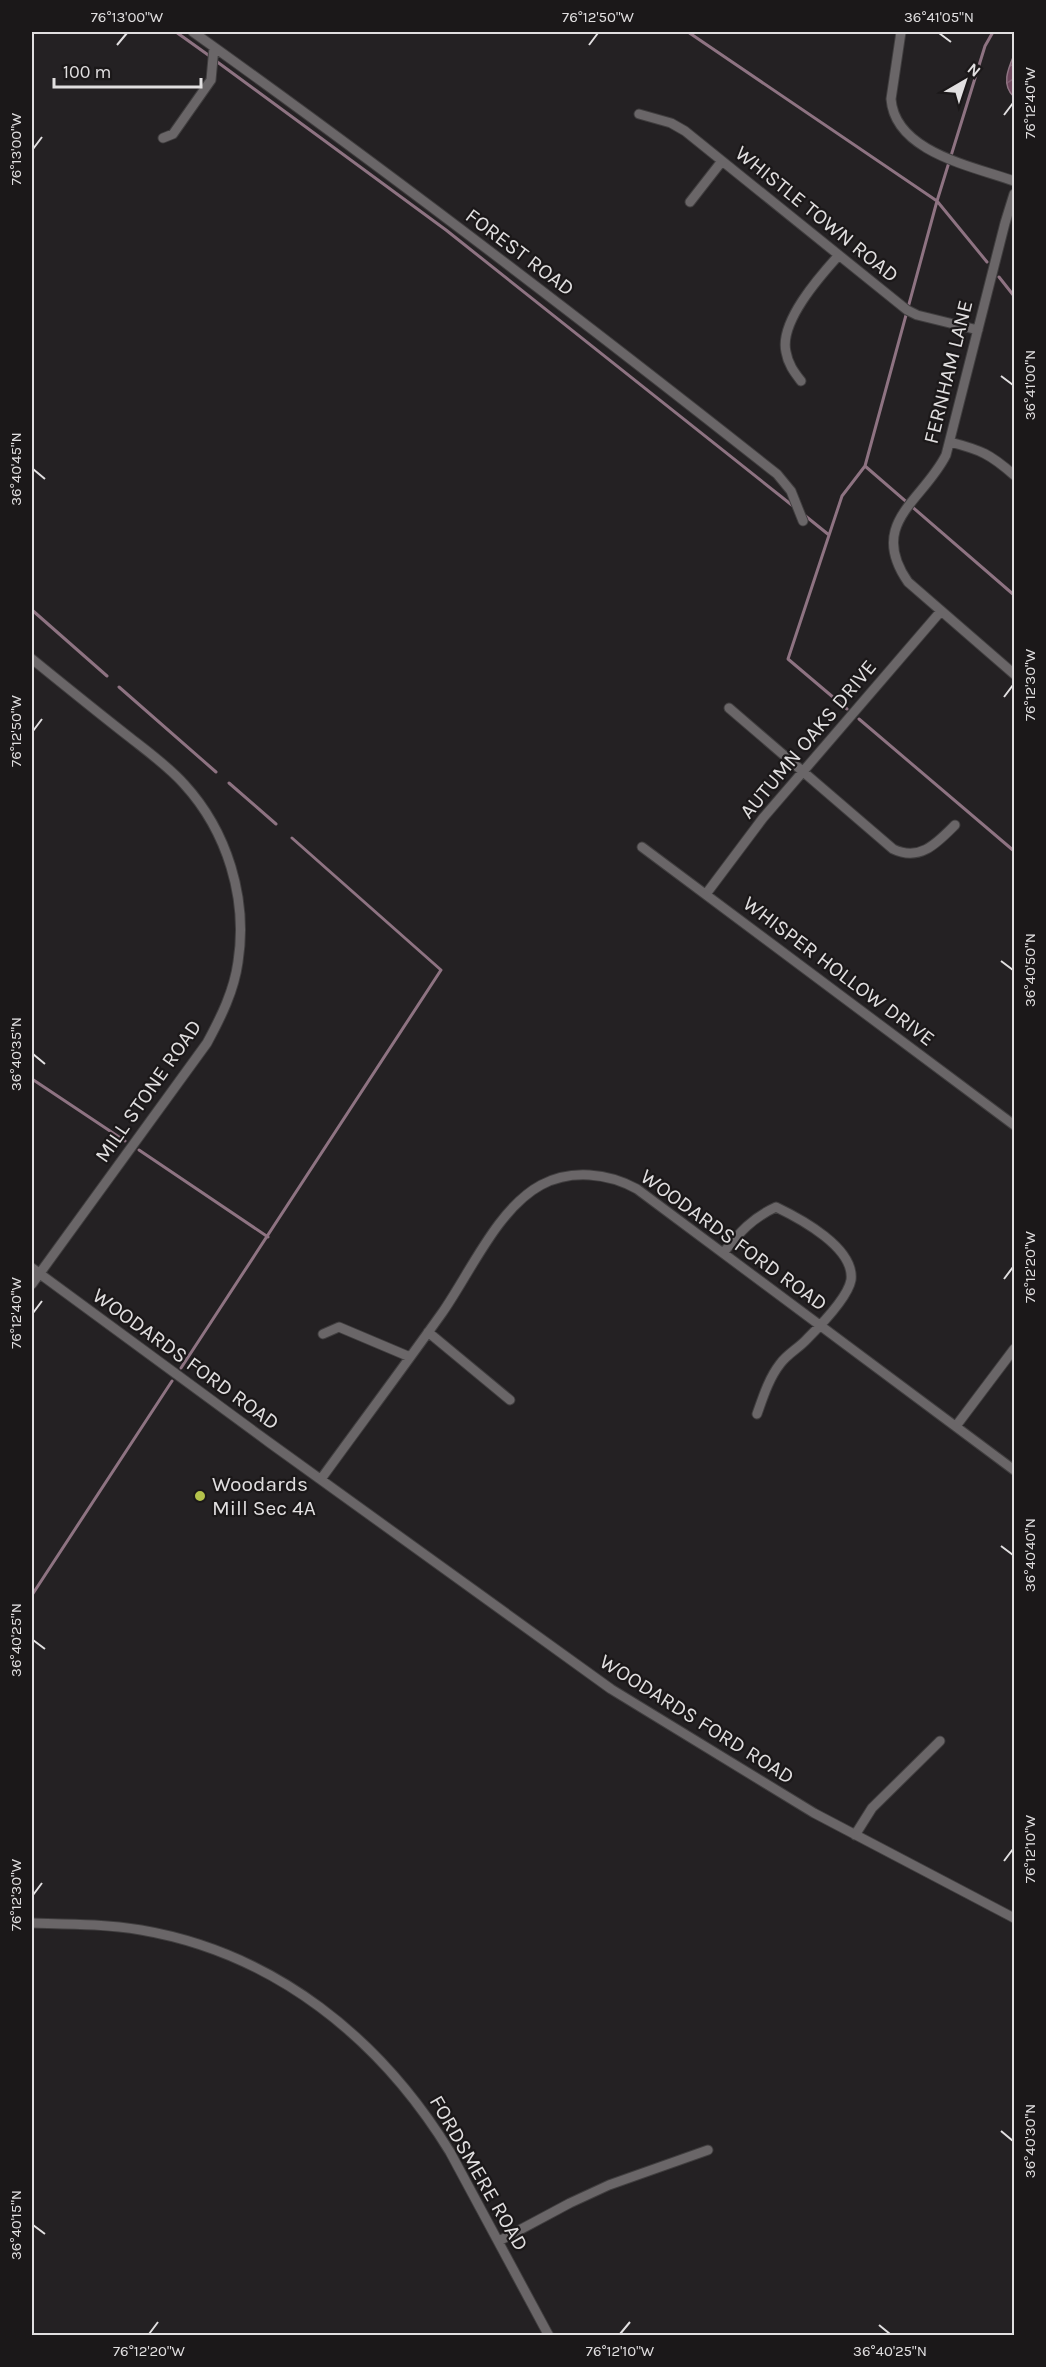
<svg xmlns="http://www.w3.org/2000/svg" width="1046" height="2367" viewBox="0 0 1046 2367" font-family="Karla,sans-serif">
<defs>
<pattern id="water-waves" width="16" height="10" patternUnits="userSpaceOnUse" patternTransform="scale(1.5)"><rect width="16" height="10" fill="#6b455a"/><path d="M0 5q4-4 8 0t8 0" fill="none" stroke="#805f71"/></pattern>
</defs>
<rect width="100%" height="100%" fill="#242123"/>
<!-- water -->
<path fill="url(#water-waves)" stroke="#8e7382" stroke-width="1.5" d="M 1014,55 L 1014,97 C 1001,85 1008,69 1014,55 Z"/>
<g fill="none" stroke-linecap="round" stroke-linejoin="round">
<!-- stream -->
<path stroke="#8e7382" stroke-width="3" d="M 176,32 L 211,57
M 688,32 L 937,201 L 987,262
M 216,61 L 446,230 L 793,506
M 999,277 L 1014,296
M 865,466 L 1014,595
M 803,514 L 829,535
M 32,610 L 107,676
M 119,687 L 216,772
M 847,709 L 788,659 L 842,496 L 865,466 L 937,201 L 985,46 L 993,32
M 859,719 L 1014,851
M 229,783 L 276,824
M 32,1079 L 125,1141
M 139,1150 L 268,1237
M 181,1368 L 441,970 L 292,838
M 32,1595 L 172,1381"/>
<!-- minor casing -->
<g stroke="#403e3f" stroke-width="11">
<path id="minor" d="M 193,32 C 392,174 586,323 777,474 L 791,491 L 803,521
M 901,32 L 891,99 C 895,152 972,166 1014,181
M 639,114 L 671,123 L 685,131 L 907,310 L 917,315 L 978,330
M 163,138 L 173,134 L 211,80 L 214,47
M 1014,194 L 1005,223 L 946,455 C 923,501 867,523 908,582 L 1014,674
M 690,202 L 722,161
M 801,381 C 794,372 788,364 786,352 C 779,322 820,276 839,255
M 950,442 C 981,450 990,454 1014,475
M 32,659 C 64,685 96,711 128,736 C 147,751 168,766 184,784 C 227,831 248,898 238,962 C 234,991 221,1017 207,1043 L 32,1284
M 729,708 L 893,849 C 920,862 937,843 955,825
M 642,847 L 1014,1125
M 706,894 L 763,818 L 941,611
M 723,1253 C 740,1232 752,1218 776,1207 C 801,1219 855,1248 851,1280 C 848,1297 819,1327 807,1339 C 799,1348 787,1354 780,1364 C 769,1378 763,1397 757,1414
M 32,1268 L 270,1443 L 611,1689 L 814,1813 L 1014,1918
M 428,1332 L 510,1400
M 323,1334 L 339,1327 L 410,1357
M 956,1426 L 1014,1349
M 321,1479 C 361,1424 402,1369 442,1313 C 470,1273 498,1208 541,1185 C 571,1169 608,1173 637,1189 L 1014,1470
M 855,1835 L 872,1808 L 940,1741
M 32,1923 C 68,1924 105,1924 141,1930 C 275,1953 380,2038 450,2152 L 549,2336
M 499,2241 L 570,2203 L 609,2185 L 708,2150"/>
</g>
<!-- minor -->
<use href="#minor" stroke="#6a6668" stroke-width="9"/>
</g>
<!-- ticks -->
<path fill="none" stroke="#e1dfe0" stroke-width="2" d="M 939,33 L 951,42M 117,45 L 127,33M 589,45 L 598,33M 1004,115 L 1013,103M 33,149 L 42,137M 1001,376 L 1013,385M 33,469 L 45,479M 1004,697 L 1013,685M 33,731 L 42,719M 1001,961 L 1013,970M 33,1054 L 45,1064M 1004,1279 L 1013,1267M 33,1313 L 42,1301M 1001,1546 L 1013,1555M 33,1640 L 45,1649M 1004,1861 L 1013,1849M 33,1895 L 42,1883M 1001,2131 L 1013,2141M 33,2225 L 45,2234M 879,2325 L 890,2334M 149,2334 L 158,2322M 620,2334 L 630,2322"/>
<!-- markers -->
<circle fill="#b4c24b" stroke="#1b1819" stroke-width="2" cx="200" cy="1496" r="6"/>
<g text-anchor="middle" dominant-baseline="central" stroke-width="4.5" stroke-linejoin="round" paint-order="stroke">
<!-- street labels -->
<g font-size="21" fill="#e1dfe0" stroke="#1b1819">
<text transform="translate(817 214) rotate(39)">WHISTLE TOWN ROAD</text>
<text transform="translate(520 252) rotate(37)">FOREST ROAD</text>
<text transform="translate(948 372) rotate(-76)">FERNHAM LANE</text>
<text transform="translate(808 739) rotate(-50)">AUTUMN OAKS DRIVE</text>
<text transform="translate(839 971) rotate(37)">WHISPER HOLLOW DRIVE</text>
<text transform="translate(148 1091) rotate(-55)">MILL STONE ROAD</text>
<text transform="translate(734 1240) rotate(36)">WOODARDS FORD ROAD</text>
<text transform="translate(186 1359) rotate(36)">WOODARDS FORD ROAD</text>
<text transform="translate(697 1719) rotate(32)">WOODARDS FORD ROAD</text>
<text transform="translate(479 2173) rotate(60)">FORDSMERE ROAD</text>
</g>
<!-- poi labels -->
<g font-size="21" fill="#e1dfe0" stroke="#1b1819" text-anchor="start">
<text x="212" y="1484">Woodards<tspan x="212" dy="24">Mill Sec 4A</tspan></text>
</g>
</g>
<!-- border -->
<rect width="1046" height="2367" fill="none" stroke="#1b1819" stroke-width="66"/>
<!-- north arrow -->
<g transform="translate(965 81) rotate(39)" stroke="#1b1819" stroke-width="4.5" paint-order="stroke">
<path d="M0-4.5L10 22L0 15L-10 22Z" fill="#e1dfe0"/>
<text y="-9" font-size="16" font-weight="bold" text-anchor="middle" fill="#e1dfe0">N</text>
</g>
<!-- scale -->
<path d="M54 78v9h147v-9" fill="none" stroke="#e1dfe0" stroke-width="3"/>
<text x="63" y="78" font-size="18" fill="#e1dfe0" stroke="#1b1819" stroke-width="4.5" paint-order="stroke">100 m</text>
<rect x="33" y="33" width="980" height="2301" fill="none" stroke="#e1dfe0" stroke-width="2"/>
<g font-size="15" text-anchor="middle" fill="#e1dfe0">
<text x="127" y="22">76°13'00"W</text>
<text x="598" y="22">76°12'50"W</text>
<text x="939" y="22">36°41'05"N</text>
<text transform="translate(1030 103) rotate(-90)" y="5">76°12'40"W</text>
<text transform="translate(16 149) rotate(-90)" y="5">76°13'00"W</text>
<text transform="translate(1030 385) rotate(-90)" y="5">36°41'00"N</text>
<text transform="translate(16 469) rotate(-90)" y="5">36°40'45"N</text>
<text transform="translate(1030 685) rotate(-90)" y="5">76°12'30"W</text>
<text transform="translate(16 731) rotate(-90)" y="5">76°12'50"W</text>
<text transform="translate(1030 970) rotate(-90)" y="5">36°40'50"N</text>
<text transform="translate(16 1054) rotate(-90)" y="5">36°40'35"N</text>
<text transform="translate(1030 1267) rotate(-90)" y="5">76°12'20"W</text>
<text transform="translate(16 1313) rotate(-90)" y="5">76°12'40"W</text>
<text transform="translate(1030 1555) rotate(-90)" y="5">36°40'40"N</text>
<text transform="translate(16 1640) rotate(-90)" y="5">36°40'25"N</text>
<text transform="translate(1030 1849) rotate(-90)" y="5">76°12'10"W</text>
<text transform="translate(16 1895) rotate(-90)" y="5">76°12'30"W</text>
<text transform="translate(1030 2141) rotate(-90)" y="5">36°40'30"N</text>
<text transform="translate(16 2225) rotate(-90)" y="5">36°40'15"N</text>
<text x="149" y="2356">76°12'20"W</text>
<text x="620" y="2356">76°12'10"W</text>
<text x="890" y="2356">36°40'25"N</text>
</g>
</svg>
